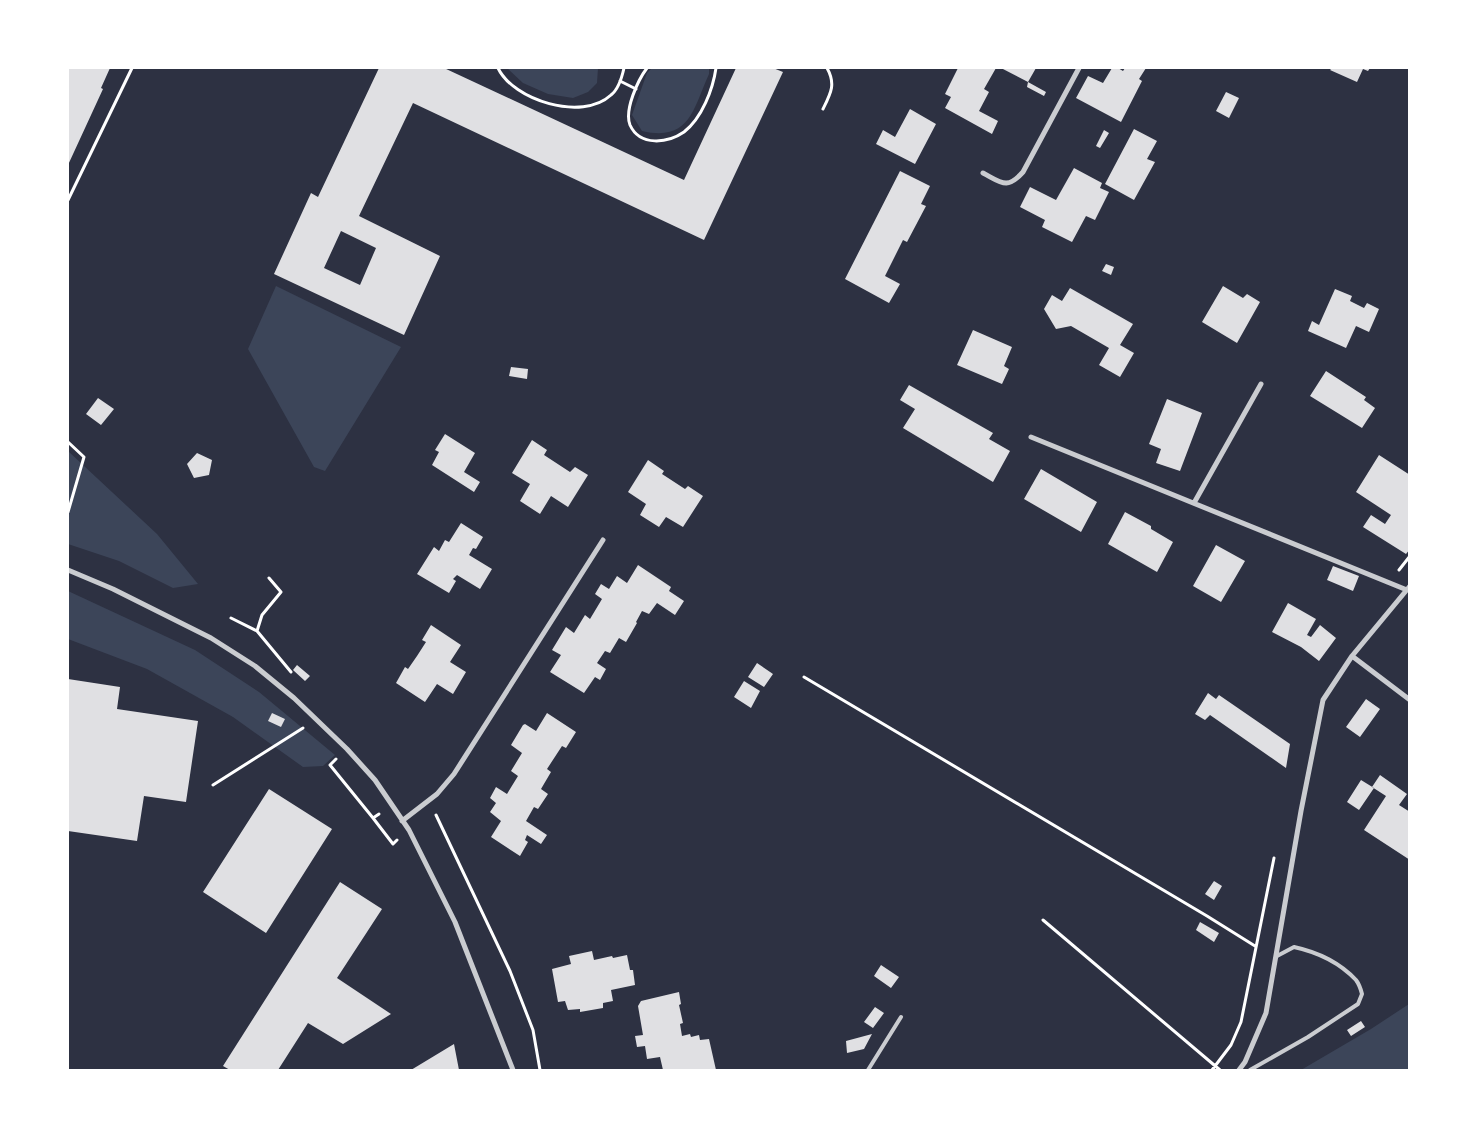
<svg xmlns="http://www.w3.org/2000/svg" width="1477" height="1138" viewBox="0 0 1477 1138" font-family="Cabin,sans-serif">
<rect width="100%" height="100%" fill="#2d3142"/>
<!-- green -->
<path fill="#3c4559" d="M 507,68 L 598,68 L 597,83 L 588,92 L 573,98 L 548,94 L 523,83 Z
M 652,68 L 709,68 L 709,74 C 693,109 690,142 642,131 L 632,115 L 647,73 Z
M 276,286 L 401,347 L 325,471 L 314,467 L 248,349 Z
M 68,451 L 157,534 L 198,584 L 173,588 L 119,561 L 68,544 Z
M 68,591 L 195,650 L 259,692 L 335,755 L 323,766 L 303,767 L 233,717 L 147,669 L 68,639 Z
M 1409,1004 L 1409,1070 L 1301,1070 L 1371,1029 Z"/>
<!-- building -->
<path fill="#e0e0e3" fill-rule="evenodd" d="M 68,68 L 110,68 L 101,88 L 103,89 L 68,165 Z
M 379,68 L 444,68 L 684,180 L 736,68 L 773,68 L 783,72 L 704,240 L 413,103 L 359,216 L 440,256 L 404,335 L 274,274 L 311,193 L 318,197 ZM 341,231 L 376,248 L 360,285 L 324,268 Z
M 958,68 L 996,68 L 984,89 L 989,92 L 979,111 L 998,121 L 992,134 L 945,108 L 951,97 L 945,94 Z
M 1001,68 L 1036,68 L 1028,82 Z
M 1112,68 L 1118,68 L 1123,71 L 1125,68 L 1146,68 L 1139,79 L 1142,81 L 1121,122 L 1076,98 L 1088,76 L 1103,83 Z
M 1332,68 L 1370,68 L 1368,71 L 1363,69 L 1357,82 L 1330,70 Z
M 1028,82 L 1046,92 L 1044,96 L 1027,87 Z
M 1226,92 L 1239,98 L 1229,118 L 1216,111 Z
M 910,109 L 936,124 L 915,164 L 876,144 L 883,130 L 895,137 Z
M 1134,129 L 1157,141 L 1147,159 L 1155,162 L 1134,200 L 1105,184 Z
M 1104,130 L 1109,133 L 1100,148 L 1096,146 Z
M 1074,168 L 1102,183 L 1100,188 L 1109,192 L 1095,220 L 1086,216 L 1072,242 L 1042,227 L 1045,220 L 1020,207 L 1030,187 L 1056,200 Z
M 900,171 L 930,186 L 921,204 L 926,206 L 907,242 L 903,240 L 885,276 L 900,284 L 889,303 L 845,279 Z
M 1106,264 L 1114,267 L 1111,275 L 1102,271 Z
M 1223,286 L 1243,298 L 1247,294 L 1260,302 L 1237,343 L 1202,322 Z
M 1070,288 L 1133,324 L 1120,345 L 1134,353 L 1120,377 L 1099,365 L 1109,348 L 1071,326 L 1056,329 L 1044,309 L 1052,295 L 1062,301 Z
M 1335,289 L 1352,296 L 1350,301 L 1364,308 L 1367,303 L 1379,309 L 1369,332 L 1356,326 L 1346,348 L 1308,331 L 1312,321 L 1319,325 Z
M 973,330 L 1012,347 L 1004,366 L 1009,369 L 1002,384 L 957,365 Z
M 511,367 L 528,369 L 527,379 L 509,376 Z
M 1326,371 L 1366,397 L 1364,400 L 1375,408 L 1362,428 L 1310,396 Z
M 909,385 L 993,433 L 989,439 L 1010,451 L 993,482 L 903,428 L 915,409 L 900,400 Z
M 98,398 L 114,409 L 101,425 L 86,414 Z
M 1167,399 L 1202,413 L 1180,471 L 1156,463 L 1161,449 L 1149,444 Z
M 445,434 L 475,453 L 464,472 L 480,482 L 474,492 L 432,465 L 439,452 L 435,450 Z
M 532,440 L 547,450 L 544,455 L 570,472 L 575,467 L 588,475 L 568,507 L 551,496 L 540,514 L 520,501 L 530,484 L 512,473 Z
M 197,453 L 212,460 L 209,475 L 194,478 L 187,464 Z
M 1379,455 L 1410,475 L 1410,549 L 1406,554 L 1363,527 L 1371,515 L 1385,524 L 1391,515 L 1356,492 Z
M 648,460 L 664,471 L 662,474 L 685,489 L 688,486 L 703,496 L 683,527 L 666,517 L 659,527 L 640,515 L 646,504 L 628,492 Z
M 1041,469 L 1097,502 L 1081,532 L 1024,499 Z
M 1125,512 L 1151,526 L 1151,529 L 1173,542 L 1157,572 L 1108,544 Z
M 461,523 L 483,537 L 476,549 L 473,548 L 469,555 L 492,569 L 480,589 L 457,575 L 453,579 L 456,581 L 449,593 L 417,574 L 434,547 L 439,551 L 445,540 L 449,542 Z
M 1216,545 L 1245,561 L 1221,602 L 1193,586 Z
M 638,565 L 671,587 L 669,591 L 684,601 L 675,615 L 657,603 L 649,614 L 642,611 L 636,622 L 637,623 L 626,642 L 619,638 L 610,653 L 605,651 L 597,663 L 606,669 L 600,680 L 595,677 L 584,693 L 550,672 L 561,655 L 552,650 L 566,627 L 574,633 L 585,615 L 590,619 L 602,599 L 595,594 L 601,584 L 609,589 L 617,576 L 627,583 Z
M 1333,566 L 1359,576 L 1353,591 L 1327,580 Z
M 1288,603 L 1316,619 L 1307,635 L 1311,637 L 1320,625 L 1336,638 L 1319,661 L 1301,647 L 1272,632 Z
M 431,625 L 461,645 L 450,662 L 466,672 L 453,694 L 437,684 L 425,702 L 396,683 L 405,667 L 408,669 L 417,656 L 426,642 L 422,640 Z
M 757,663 L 773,674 L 764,687 L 748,677 Z
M 297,665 L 310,676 L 305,681 L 293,670 Z
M 68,679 L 120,687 L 117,709 L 198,721 L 186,802 L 144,796 L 137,841 L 68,831 Z
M 744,681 L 760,691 L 751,708 L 734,697 Z
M 1208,693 L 1216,699 L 1219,695 L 1290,744 L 1286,768 L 1210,715 L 1205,720 L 1195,714 Z
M 1366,699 L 1380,709 L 1360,737 L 1346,727 Z
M 272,713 L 285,719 L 281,727 L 268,721 Z
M 547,713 L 576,732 L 566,748 L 562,746 L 547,769 L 551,772 L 541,789 L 548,794 L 538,809 L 534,807 L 526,821 L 547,835 L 541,844 L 527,835 L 525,840 L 528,842 L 520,856 L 491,837 L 501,821 L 490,812 L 496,803 L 490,798 L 496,787 L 507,794 L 518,776 L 511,771 L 522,753 L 511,745 L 523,725 L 525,724 L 536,731 Z
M 1380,775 L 1407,794 L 1399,805 L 1410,812 L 1410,860 L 1364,830 L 1386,796 L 1372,787 Z
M 1361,780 L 1374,788 L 1359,810 L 1347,802 Z
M 269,789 L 332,829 L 266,933 L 203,892 Z
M 1214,881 L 1222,886 L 1214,900 L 1205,894 Z
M 340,882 L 382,909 L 337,978 L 391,1014 L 343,1044 L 308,1023 L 278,1070 L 230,1070 L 223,1066 Z
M 1200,922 L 1219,933 L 1214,942 L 1196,930 Z
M 592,951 L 594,960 L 612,956 L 613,958 L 627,955 L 630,970 L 633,970 L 635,985 L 611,990 L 613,1001 L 603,1003 L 603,1008 L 580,1012 L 580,1009 L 568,1010 L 565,1001 L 558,1002 L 552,969 L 571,964 L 569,956 Z
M 881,965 L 899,977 L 891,988 L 874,976 Z
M 679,992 L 681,1004 L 679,1005 L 683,1023 L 680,1024 L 682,1036 L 690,1034 L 691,1037 L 699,1035 L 700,1040 L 709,1039 L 716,1070 L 663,1070 L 660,1057 L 647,1059 L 645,1046 L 637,1047 L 635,1036 L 643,1035 L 638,1006 L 641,1001 Z
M 875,1007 L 884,1013 L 873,1028 L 864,1022 Z
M 1361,1021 L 1365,1027 L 1351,1036 L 1347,1030 Z
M 872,1034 L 864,1049 L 847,1053 L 846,1041 Z
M 454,1044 L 459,1070 L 411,1070 Z"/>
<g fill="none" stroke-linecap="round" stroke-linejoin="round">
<!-- path -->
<path stroke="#fff" stroke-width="3" d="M 498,68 C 513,100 582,122 611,95 C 619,89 622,77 624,68
M 647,68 C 638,80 624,110 630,125 C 640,147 668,143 684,132 C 702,118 713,89 716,68
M 620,81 L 636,89
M 823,109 C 831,93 836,84 827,68
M 68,200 L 132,68
M 68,442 L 84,457 L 68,512
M 1399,570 L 1410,556
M 231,618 L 257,631 L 291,672
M 257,631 L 262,615 L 281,592 L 269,578
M 804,677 L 1207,916 L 1255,946
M 336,759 L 330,765 L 373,818
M 213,785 L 303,728
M 379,814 L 373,818 L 393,844 L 397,840
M 436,815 L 510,971 L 533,1030 L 540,1070
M 1043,920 L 1220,1070
M 1212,1070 L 1231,1045 L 1241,1022 L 1274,858"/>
<!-- service -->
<path stroke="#caccd0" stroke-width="4" d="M 868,1070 L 901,1017
M 1250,1070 L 1308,1037 L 1358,1004 L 1362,994 C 1361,990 1359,984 1356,980 C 1340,963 1317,952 1294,947 L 1277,956"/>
<!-- minor -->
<path stroke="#caccd0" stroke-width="5" d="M 983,173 C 1002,183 1007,190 1023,172 L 1079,68
M 1031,437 L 1407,590
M 1194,503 L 1261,384
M 68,570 L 113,589 L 211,638 L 255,666 L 294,698 L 347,749 L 375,780 L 409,830 L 455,922 L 513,1070
M 1352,656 L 1410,700
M 402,821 L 437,794 L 454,774 L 603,540
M 1239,1070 L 1245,1062 L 1266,1013 L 1301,811 L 1323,700 L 1352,656 L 1410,586"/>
</g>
<!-- border -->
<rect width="1477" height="1138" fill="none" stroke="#ffffff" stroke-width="138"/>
</svg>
